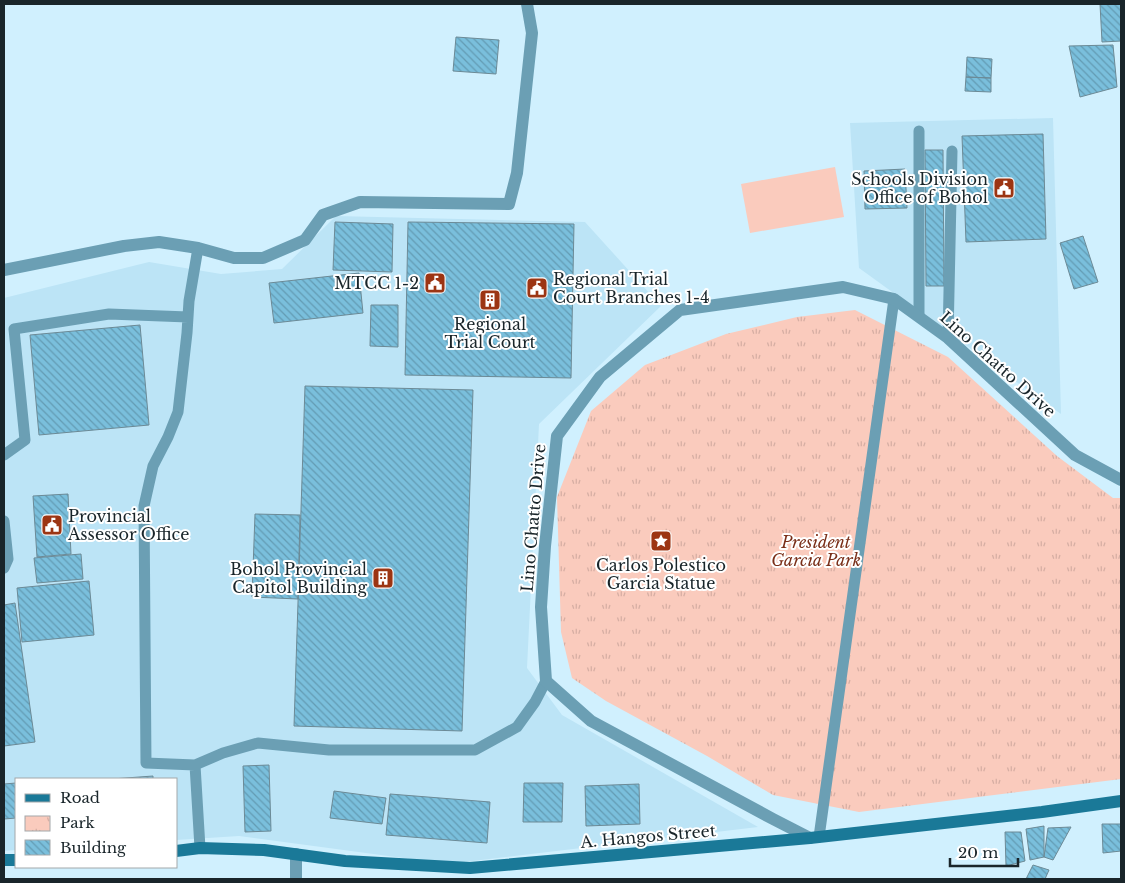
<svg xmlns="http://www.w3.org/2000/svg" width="1125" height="883" viewBox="0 0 1125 883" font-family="'Libre Baskerville',serif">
<defs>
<pattern id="park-tufts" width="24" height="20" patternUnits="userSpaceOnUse" patternTransform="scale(1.25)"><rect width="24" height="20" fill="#facbbd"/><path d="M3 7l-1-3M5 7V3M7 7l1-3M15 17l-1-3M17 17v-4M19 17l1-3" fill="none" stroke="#d6aea3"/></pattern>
<pattern id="building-back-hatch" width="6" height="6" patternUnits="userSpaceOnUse" patternTransform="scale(1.25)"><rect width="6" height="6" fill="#7abfdc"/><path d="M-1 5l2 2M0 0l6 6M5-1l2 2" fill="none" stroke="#639bb3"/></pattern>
</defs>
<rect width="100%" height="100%" fill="#d0f0fe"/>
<!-- built -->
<path fill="#bce4f6" d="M 1053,118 L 1061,414 L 859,268 L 850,123 Z
M 336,216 L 585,222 L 661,306 L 539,424 L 527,668 L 562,715 L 758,827 L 448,864 L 239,836 L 176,840 L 176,779 L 16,779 L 16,850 L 4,851 L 4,298 L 149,262 L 221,274 L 282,269 Z"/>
<!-- park -->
<path fill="url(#park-tufts)" d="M 855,310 L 948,357 L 1057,456 L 1113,498 L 1121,498 L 1121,779 L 859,812 L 773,795 L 707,756 L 606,701 L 572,678 L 561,632 L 557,497 L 591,411 L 645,365 L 726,334 L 797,317 Z"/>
<!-- garden -->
<path fill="#facbbd" d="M 835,167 L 844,217 L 750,233 L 741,184 Z"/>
<!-- building -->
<path fill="url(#building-back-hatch)" stroke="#6c8a96" d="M 1100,4 L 1121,4 L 1121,41 L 1102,42 Z
M 456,37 L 499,40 L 496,74 L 453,71 Z
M 1113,45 L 1117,87 L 1080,97 L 1069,46 Z
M 967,57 L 992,59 L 991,78 L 966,77 Z
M 966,77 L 991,78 L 991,92 L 965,91 Z
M 1043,134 L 1046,239 L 966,242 L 962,136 Z
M 925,150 L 943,150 L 944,286 L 926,286 Z
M 905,169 L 907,208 L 865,209 L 864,171 Z
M 335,222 L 393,224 L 392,272 L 333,270 Z
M 408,222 L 574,224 L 571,378 L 405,375 Z
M 1083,236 L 1098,282 L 1074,289 L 1060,243 Z
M 359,273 L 363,313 L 274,323 L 269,283 Z
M 371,305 L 398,305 L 398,347 L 370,346 Z
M 140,325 L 149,425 L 39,435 L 30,335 Z
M 305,386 L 473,390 L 462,731 L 294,726 Z
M 68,494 L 71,554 L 37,557 L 33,496 Z
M 255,514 L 300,515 L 298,599 L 252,597 Z
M 81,554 L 83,579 L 37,583 L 34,558 Z
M 89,581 L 94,635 L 22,642 L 17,588 Z
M 15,603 L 35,742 L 4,746 L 4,605 Z
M 269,765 L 271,831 L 245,832 L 243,766 Z
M 153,776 L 153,779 L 112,779 Z
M 16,783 L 16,818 L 4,819 L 4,784 Z
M 524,783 L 563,783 L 562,822 L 523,822 Z
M 639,784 L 640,824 L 586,826 L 585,786 Z
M 334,791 L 386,798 L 382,824 L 330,818 Z
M 390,794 L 490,802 L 487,843 L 386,835 Z
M 1102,824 L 1121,824 L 1121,851 L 1103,853 Z
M 1044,826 L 1044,857 L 1030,860 L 1026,829 Z
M 1071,827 L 1053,860 L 1044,857 L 1048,828 Z
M 1005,832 L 1021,832 L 1025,861 L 1006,866 Z
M 1033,865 L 1049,870 L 1045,879 L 1026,879 Z"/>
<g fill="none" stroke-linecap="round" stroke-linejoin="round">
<!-- lane -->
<path stroke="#6b9fb4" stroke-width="11" d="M 198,248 L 189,301 L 187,333 L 178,412 L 168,437 L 153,466 L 144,506 L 146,763 L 195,765 L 200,848
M 919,316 L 919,131
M 948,338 L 952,151
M 4,455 L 25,440 L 14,329 L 109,314 L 188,317
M 4,521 L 8,559 L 4,568
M 195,765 L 223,753 L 258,743 L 329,750 L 475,750 L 517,727 L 535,702 L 546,681
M 819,837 L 894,299"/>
<!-- street -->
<path stroke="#6b9fb4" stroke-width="12" d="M 4,270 L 124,246 L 159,242 L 198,248 L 234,258 L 263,258 L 305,240 L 323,215 L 360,202 L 509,204 L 517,173 L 532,33 L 527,4
M 810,838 L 773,819 L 591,721 L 546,681 L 541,607 L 545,546 L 557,436 L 600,377 L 680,310 L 843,287 L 894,299 L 948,338 L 1075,455 L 1121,480
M 296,879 L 296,854"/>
<!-- secondary -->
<path stroke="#1a7998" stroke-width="12" d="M 176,851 L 200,848 L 264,850 L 345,861 L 470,868 L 810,838 L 1042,812 L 1121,801
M 4,860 L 16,860"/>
</g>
<!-- icons -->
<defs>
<g id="civic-square" transform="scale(1.125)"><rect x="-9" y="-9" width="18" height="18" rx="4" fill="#9c3513" stroke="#fff"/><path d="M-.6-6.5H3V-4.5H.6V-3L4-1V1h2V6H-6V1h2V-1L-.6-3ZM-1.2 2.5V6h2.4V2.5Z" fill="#fff"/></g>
<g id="building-square" transform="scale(1.125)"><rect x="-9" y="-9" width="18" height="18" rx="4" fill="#9c3513" stroke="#fff"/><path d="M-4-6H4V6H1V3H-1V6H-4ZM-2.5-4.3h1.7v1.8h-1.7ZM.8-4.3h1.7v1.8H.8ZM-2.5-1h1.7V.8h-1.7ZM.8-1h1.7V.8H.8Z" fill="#fff"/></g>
<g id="sight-square" transform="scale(1.125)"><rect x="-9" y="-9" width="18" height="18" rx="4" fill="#9c3513" stroke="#fff"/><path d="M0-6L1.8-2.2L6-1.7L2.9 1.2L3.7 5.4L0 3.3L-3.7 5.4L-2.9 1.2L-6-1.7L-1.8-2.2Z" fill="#fff"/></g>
</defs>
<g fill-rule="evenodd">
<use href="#civic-square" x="1004" y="188"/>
<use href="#civic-square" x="435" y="283"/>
<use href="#civic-square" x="537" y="288"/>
<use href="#building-square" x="490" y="300"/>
<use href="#civic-square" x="52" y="525"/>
<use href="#sight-square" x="661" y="541"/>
<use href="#building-square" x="383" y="578"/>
</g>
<g text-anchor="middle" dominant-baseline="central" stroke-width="4" stroke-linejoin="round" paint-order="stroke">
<!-- poi labels -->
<g font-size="16" fill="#19252a" stroke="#fff" text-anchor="end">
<text x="988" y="179">Schools Division<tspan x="988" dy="18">Office of Bohol</tspan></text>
<text x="553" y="279" text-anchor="start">Regional Trial<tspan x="553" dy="18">Court Branches 1-4</tspan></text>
<text x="419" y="283">MTCC 1-2</text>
<text x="490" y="324" text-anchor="middle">Regional<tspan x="490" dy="18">Trial Court</tspan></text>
<text x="68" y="516" text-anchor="start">Provincial<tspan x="68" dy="18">Assessor Office</tspan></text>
<text x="661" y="565" text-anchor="middle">Carlos Polestico<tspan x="661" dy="18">Garcia Statue</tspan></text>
<text x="367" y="569">Bohol Provincial<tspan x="367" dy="18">Capitol Building</tspan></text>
</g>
<!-- street labels -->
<g font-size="16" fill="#19252a" stroke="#fff">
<text transform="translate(998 364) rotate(42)">Lino Chatto Drive</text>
<text transform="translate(533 518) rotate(-85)">Lino Chatto Drive</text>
<text transform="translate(648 836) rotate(-5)">A. Hangos Street</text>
</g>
<!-- park labels -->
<g font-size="16" font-style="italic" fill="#7a2f19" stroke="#fff">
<text x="816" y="542">President<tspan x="816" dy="18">Garcia Park</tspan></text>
</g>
</g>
<!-- border -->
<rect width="1125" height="883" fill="none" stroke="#19252a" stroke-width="10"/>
<!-- legend -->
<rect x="15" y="778" width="162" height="90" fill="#ffffff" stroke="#a3a8aa"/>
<rect x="25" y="794" width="25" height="8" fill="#1a7998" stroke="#a3a8aa"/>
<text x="60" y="803" font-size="15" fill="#19252a">Road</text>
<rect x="25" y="816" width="25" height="15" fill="url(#park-tufts)" stroke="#a3a8aa"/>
<text x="60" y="828" font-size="15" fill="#19252a">Park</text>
<rect x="25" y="840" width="25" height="15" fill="url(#building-back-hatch)" stroke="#a3a8aa"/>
<text x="60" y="853" font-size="15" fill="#19252a">Building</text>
<!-- scale -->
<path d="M950 858v8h68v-8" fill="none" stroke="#19252a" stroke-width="2.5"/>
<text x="958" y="858" font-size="15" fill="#19252a" stroke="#ffffff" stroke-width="4" paint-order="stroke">20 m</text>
</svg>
